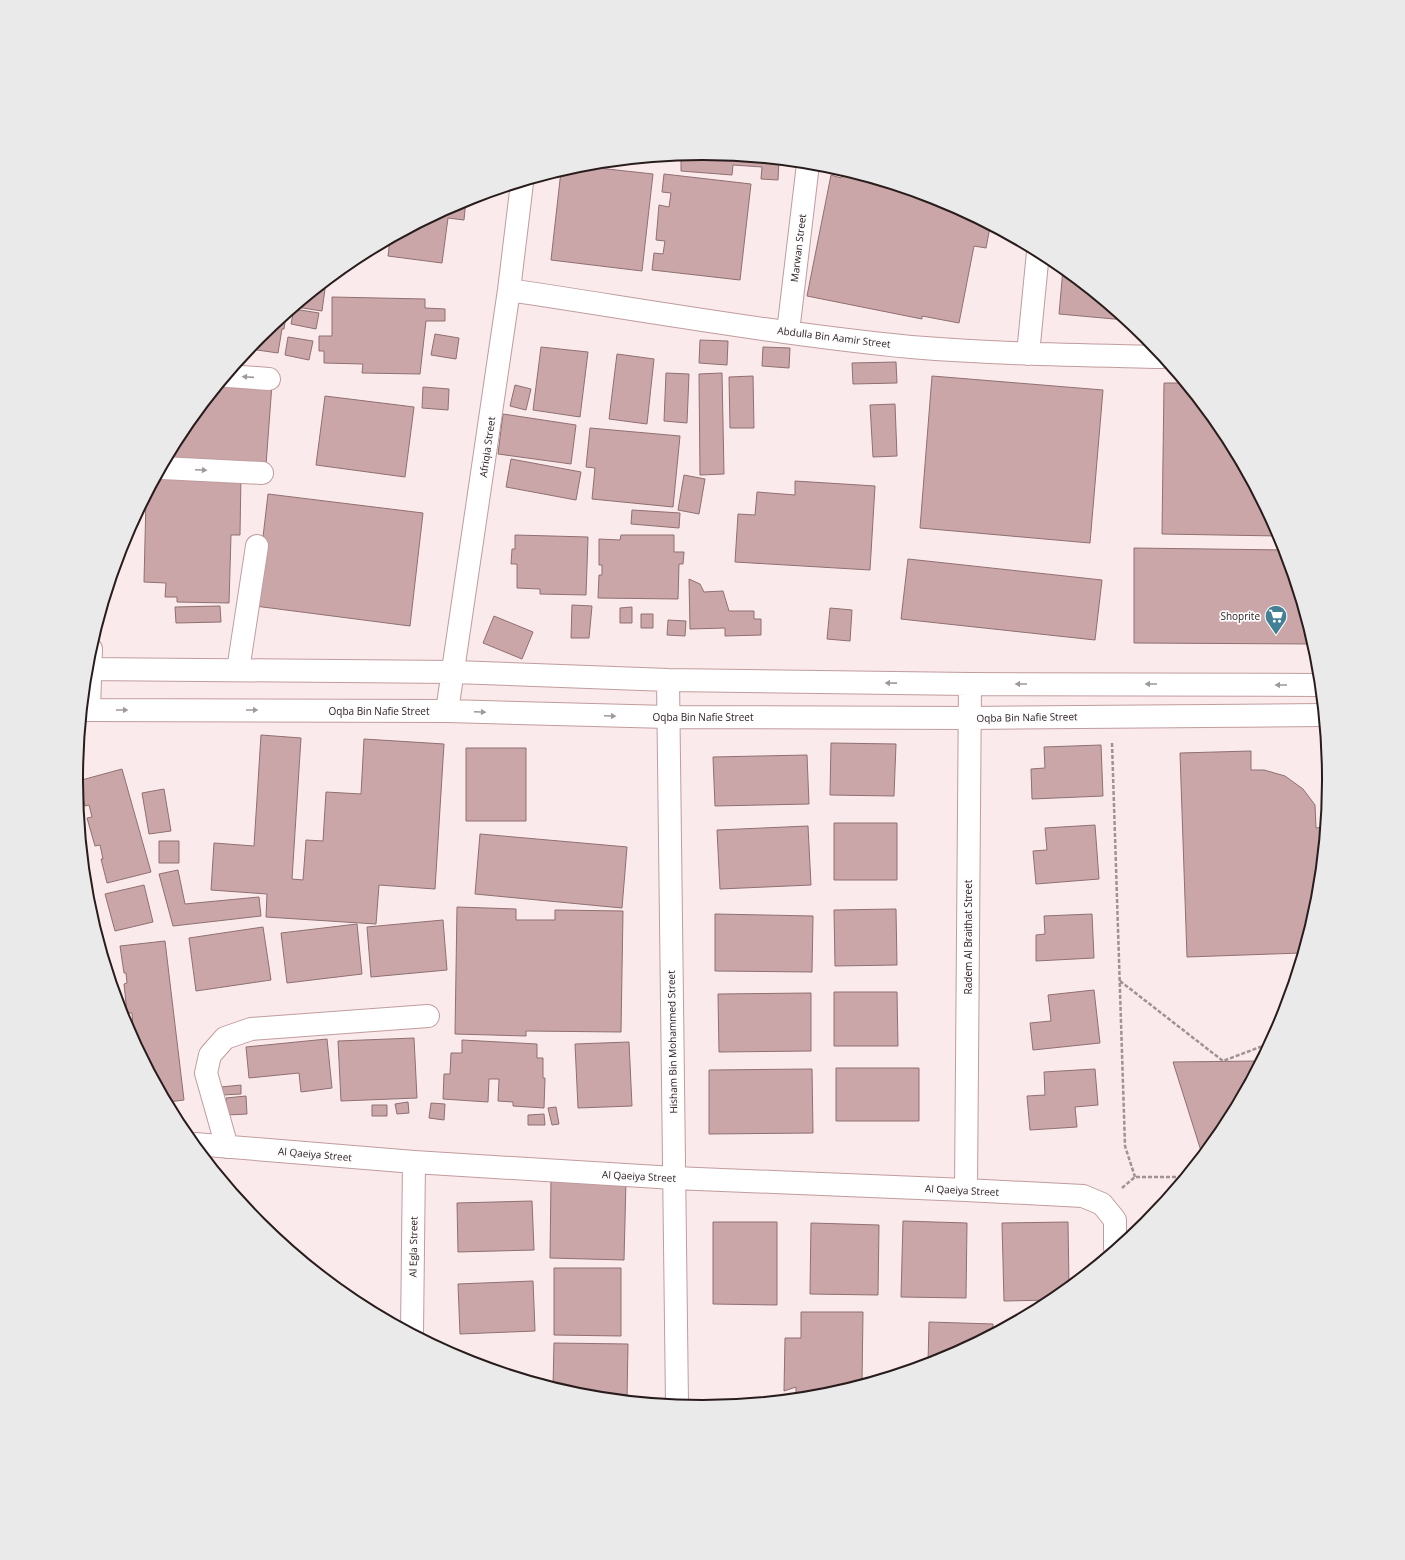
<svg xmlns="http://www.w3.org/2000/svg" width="1405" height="1560" viewBox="0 0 1405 1560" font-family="'Open Sans',sans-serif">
<rect width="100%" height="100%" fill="#faeaeb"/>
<!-- building -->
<path fill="#caa6a8" stroke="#906f71" d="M 703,154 L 779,161 L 778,180 L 761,179 L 762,167 L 733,165 L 732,175 L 681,171 L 681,156 Z
M 653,158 L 652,162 L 634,160 Z
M 580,166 L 653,174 L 642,271 L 551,260 L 561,171 Z
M 843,171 L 942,201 L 990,227 L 986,248 L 974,246 L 959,323 L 922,316 L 922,319 L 807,296 L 831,175 L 841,178 Z
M 664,174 L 751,184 L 740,280 L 652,270 L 654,253 L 663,254 L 665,241 L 656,240 L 659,205 L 669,207 L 671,193 L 662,192 Z
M 466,200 L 464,220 L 448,218 L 442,263 L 388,256 L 390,240 Z
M 1063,269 L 1125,320 L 1059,314 Z
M 318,289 L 325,289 L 322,311 L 296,307 Z
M 332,297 L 425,299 L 425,308 L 445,309 L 445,321 L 426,321 L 420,374 L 362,373 L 363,364 L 324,363 L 324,351 L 319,351 L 319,336 L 332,336 Z
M 294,309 L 319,313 L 316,329 L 291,324 Z
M 286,315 L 284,329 L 282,329 L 278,353 L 250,349 L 260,337 Z
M 435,334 L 459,338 L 456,359 L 431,355 Z
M 288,337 L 313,341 L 309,360 L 285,355 Z
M 700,340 L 728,341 L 727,365 L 699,363 Z
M 541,347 L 588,352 L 580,417 L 533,410 Z
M 763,347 L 790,348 L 789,368 L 762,366 Z
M 617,354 L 654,359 L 647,424 L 609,419 Z
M 896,362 L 897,383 L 853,384 L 852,363 Z
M 666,373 L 689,374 L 687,423 L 664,421 Z
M 722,373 L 724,474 L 700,475 L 699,374 Z
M 753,376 L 754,428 L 730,428 L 729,377 Z
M 932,376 L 1103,390 L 1090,543 L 920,528 Z
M 224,380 L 272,384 L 266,465 L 168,457 L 182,432 Z
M 1164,383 L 1184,383 L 1224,432 L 1279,536 L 1162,534 Z
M 515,385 L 531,389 L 526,410 L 510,406 Z
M 423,387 L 449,389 L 448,410 L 422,408 Z
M 325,396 L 414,407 L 405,477 L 316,465 Z
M 895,404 L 897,456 L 873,457 L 870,405 Z
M 503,414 L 576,425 L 571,464 L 498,454 Z
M 590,428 L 680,436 L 673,507 L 592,499 L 595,468 L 586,467 Z
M 511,459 L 581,472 L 576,500 L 506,487 Z
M 162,470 L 241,474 L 240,535 L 231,535 L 229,603 L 177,602 L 177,597 L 165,597 L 166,583 L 144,582 L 146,499 Z
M 684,475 L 705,479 L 699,514 L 678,510 Z
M 795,481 L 875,486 L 870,570 L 735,562 L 738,514 L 755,515 L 757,492 L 795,495 Z
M 268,494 L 423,513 L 410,626 L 255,606 Z
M 632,510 L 680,513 L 679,528 L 631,524 Z
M 515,535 L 588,537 L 586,595 L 540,594 L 540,589 L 517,588 L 517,564 L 511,564 L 512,549 L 515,549 Z
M 621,535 L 674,535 L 674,552 L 684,552 L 683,564 L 679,564 L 678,599 L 598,598 L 599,575 L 602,575 L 602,565 L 599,565 L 599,539 L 620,540 Z
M 1134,548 L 1284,550 L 1313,644 L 1134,643 Z
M 908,559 L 1102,580 L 1095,640 L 901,619 Z
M 689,579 L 700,584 L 704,592 L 723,591 L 729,611 L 754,611 L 754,619 L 761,619 L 761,635 L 725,636 L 725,628 L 690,629 Z
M 572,605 L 592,606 L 589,638 L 571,638 Z
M 220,606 L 221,622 L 176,623 L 175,607 Z
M 632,607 L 632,623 L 620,623 L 620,608 Z
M 830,608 L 852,610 L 850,641 L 827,639 Z
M 641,614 L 653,614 L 653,628 L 641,628 Z
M 494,616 L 533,632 L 522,659 L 483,643 Z
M 668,620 L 686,621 L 685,636 L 667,635 Z
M 261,735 L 301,738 L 292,879 L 303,880 L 306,840 L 323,841 L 326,792 L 361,794 L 364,739 L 444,744 L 435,889 L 379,885 L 376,924 L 266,917 L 267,894 L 211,890 L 214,843 L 254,846 Z
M 831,743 L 896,744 L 894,796 L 830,795 Z
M 1101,745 L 1103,796 L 1032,799 L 1031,769 L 1045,768 L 1044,747 Z
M 466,748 L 526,748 L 526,821 L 466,821 Z
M 1251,751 L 1251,770 L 1264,770 L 1285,776 L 1303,789 L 1315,805 L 1316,828 L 1324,827 L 1317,902 L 1301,953 L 1187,957 L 1180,753 Z
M 807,755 L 809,804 L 715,806 L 713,757 Z
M 122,769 L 151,872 L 107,883 L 101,859 L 103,859 L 100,845 L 95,846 L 87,818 L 92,817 L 89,805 L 85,806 L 78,781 Z
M 164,789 L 171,831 L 149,834 L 142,793 Z
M 834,823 L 897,823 L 897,880 L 834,880 Z
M 1095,825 L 1099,879 L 1036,884 L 1033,851 L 1047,850 L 1045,828 Z
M 808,826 L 811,885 L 720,889 L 717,830 Z
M 480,834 L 627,847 L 622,908 L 475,894 Z
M 159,841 L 179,841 L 179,863 L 159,863 Z
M 178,870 L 185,904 L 259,897 L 261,916 L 173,926 L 159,874 Z
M 144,885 L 153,922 L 115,931 L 105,894 Z
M 457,907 L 516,909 L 516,920 L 555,920 L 555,910 L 623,911 L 621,1032 L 526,1031 L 526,1036 L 455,1034 Z
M 896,909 L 897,965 L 835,966 L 834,910 Z
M 715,914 L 813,916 L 812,972 L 715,971 Z
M 1092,914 L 1094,958 L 1036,961 L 1036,935 L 1045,934 L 1044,916 Z
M 443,920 L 447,970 L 371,977 L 367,927 Z
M 357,924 L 362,974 L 287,983 L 281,933 Z
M 263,927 L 271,980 L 196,991 L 189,938 Z
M 165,941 L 184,1100 L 168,1102 L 130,1032 L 130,1028 L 133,1027 L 132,1013 L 127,1013 L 124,984 L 127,983 L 126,973 L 124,973 L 120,946 Z
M 1094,990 L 1100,1043 L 1033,1050 L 1030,1023 L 1051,1021 L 1048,995 Z
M 834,992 L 897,992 L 898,1046 L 834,1046 Z
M 811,993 L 811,1051 L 719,1052 L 718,994 Z
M 414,1038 L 417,1098 L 341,1101 L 338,1041 Z
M 327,1039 L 332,1088 L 301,1092 L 299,1073 L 249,1078 L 246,1047 Z
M 462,1040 L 537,1044 L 537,1058 L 543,1058 L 543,1078 L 545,1078 L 544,1108 L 513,1106 L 513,1102 L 498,1101 L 499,1079 L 489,1079 L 488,1102 L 443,1099 L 444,1074 L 450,1074 L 451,1053 L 462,1053 Z
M 629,1042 L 632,1106 L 578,1108 L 575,1044 Z
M 1259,1061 L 1223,1128 L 1202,1154 L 1173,1062 Z
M 836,1068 L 919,1068 L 919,1121 L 836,1121 Z
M 812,1069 L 813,1133 L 709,1134 L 709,1070 Z
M 1095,1069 L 1098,1105 L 1075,1107 L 1077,1127 L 1030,1130 L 1027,1096 L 1045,1095 L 1044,1072 Z
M 241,1085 L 241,1094 L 222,1095 L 221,1087 Z
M 246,1096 L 247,1114 L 227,1115 L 226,1098 Z
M 408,1102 L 409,1113 L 397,1114 L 395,1104 Z
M 431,1103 L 445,1104 L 444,1120 L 429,1118 Z
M 372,1105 L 387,1105 L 387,1116 L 372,1116 Z
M 556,1107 L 559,1124 L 552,1125 L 548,1108 Z
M 544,1114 L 545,1125 L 528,1125 L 528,1115 Z
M 551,1178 L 626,1180 L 624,1260 L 550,1258 Z
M 532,1201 L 534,1250 L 458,1252 L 457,1203 Z
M 903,1221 L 967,1223 L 966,1298 L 901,1297 Z
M 713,1222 L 777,1222 L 777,1305 L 713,1304 Z
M 1068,1222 L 1069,1286 L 1052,1300 L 1004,1301 L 1002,1223 Z
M 811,1223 L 879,1225 L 878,1295 L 810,1294 Z
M 554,1268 L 621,1268 L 621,1336 L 554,1335 Z
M 533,1281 L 535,1331 L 460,1334 L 458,1284 Z
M 801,1312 L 863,1312 L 862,1383 L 824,1395 L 796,1397 L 796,1387 L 784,1391 L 785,1338 L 801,1338 Z
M 929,1322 L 993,1324 L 993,1332 L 942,1359 L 928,1363 Z
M 554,1343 L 628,1344 L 627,1399 L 580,1394 L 553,1386 Z"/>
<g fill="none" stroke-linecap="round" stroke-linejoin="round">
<!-- minor casing -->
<g stroke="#c09c9e" stroke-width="24">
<path id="minor" d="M 509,290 C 643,310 777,334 911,347 C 995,354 1078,355 1162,357
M 788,332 L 808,164
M 1028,354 L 1038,252
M 228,376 L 269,379
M 162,468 L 262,473
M 87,669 L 454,672 L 668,680 L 970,684 L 1320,685
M 238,670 L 257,546
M 668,680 L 677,1404
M 83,710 L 447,711 L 668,717 L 970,718 L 1323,715
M 89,710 L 91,649
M 447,711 L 509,290 L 522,183
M 195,1144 L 414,1162 L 674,1178 L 966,1190 L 1083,1196 L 1102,1204 L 1115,1220 L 1115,1248
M 227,1147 L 206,1073 L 210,1055 L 225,1038 L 251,1029 L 428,1016
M 966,1190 L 970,684
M 412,1332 L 414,1162"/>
</g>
<!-- path -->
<path stroke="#a09192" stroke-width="2.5" stroke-dasharray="4 2" stroke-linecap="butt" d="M 1112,743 L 1125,1146 L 1135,1177
M 1120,981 L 1223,1061 L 1268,1044
M 1122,1188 L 1135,1177 L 1183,1177"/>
<!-- minor -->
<use href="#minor" stroke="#fff" stroke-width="22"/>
</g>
<!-- one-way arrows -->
<defs><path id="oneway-solid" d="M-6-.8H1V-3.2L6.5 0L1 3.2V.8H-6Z"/></defs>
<g fill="#9f9999">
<use href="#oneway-solid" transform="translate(248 377) rotate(-176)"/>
<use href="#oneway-solid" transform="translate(201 470) rotate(3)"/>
<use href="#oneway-solid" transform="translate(891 683) rotate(-179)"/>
<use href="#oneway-solid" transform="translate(1021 684) rotate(-180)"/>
<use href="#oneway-solid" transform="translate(1151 684) rotate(-180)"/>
<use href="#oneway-solid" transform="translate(1281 685) rotate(-180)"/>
<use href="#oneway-solid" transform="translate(122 710)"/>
<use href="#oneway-solid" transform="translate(252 710)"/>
<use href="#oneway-solid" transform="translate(480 712) rotate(2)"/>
<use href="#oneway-solid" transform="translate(610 716) rotate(2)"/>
</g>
<!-- icons -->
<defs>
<g id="supermarket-pin" transform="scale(1.15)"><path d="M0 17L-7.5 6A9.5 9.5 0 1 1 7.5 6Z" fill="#438096" stroke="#fcfcfc"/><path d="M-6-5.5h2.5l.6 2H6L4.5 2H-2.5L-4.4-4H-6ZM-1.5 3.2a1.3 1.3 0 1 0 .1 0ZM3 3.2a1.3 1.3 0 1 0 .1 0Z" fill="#fff"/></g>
</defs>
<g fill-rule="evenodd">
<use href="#supermarket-pin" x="1276" y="616"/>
</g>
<g text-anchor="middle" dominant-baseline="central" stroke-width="3.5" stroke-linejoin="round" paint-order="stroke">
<!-- street labels -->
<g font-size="10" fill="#291c1d" stroke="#fcfcfc">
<text transform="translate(798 248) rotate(-83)">Marwan Street</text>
<text transform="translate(834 337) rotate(7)">Abdulla Bin Aamir Street</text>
<text transform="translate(487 447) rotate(-82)">Afriqia Street</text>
<text x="379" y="711">Oqba Bin Nafie Street</text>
<text x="703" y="717">Oqba Bin Nafie Street</text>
<text transform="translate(1027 717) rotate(-1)">Oqba Bin Nafie Street</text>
<text transform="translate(968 937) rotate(-90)">Radem Al Braithat Street</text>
<text transform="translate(672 1042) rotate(-91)">Hisham Bin Mohammed Street</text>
<text transform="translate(315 1154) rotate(5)">Al Qaeiya Street</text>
<text transform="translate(639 1176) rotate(3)">Al Qaeiya Street</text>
<text transform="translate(962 1190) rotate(3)">Al Qaeiya Street</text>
<text transform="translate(413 1247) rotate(-89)">Al Egla Street</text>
</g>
<!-- poi labels -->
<g font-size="10" fill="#291c1d" stroke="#fcfcfc" text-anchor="end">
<text x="1260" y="616">Shoprite</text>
</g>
</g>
<!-- crop -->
<path d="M0 0H1405V1560H0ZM702 160H703A619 619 0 0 1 1322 779V781A619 619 0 0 1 703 1400H702A619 619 0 0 1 83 781V779A619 619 0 0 1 702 160Z" fill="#ebeaea" fill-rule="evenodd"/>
<path fill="none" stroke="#291c1d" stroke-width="2" d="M702 160H703A619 619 0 0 1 1322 779V781A619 619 0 0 1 703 1400H702A619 619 0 0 1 83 781V779A619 619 0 0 1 702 160Z"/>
</svg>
